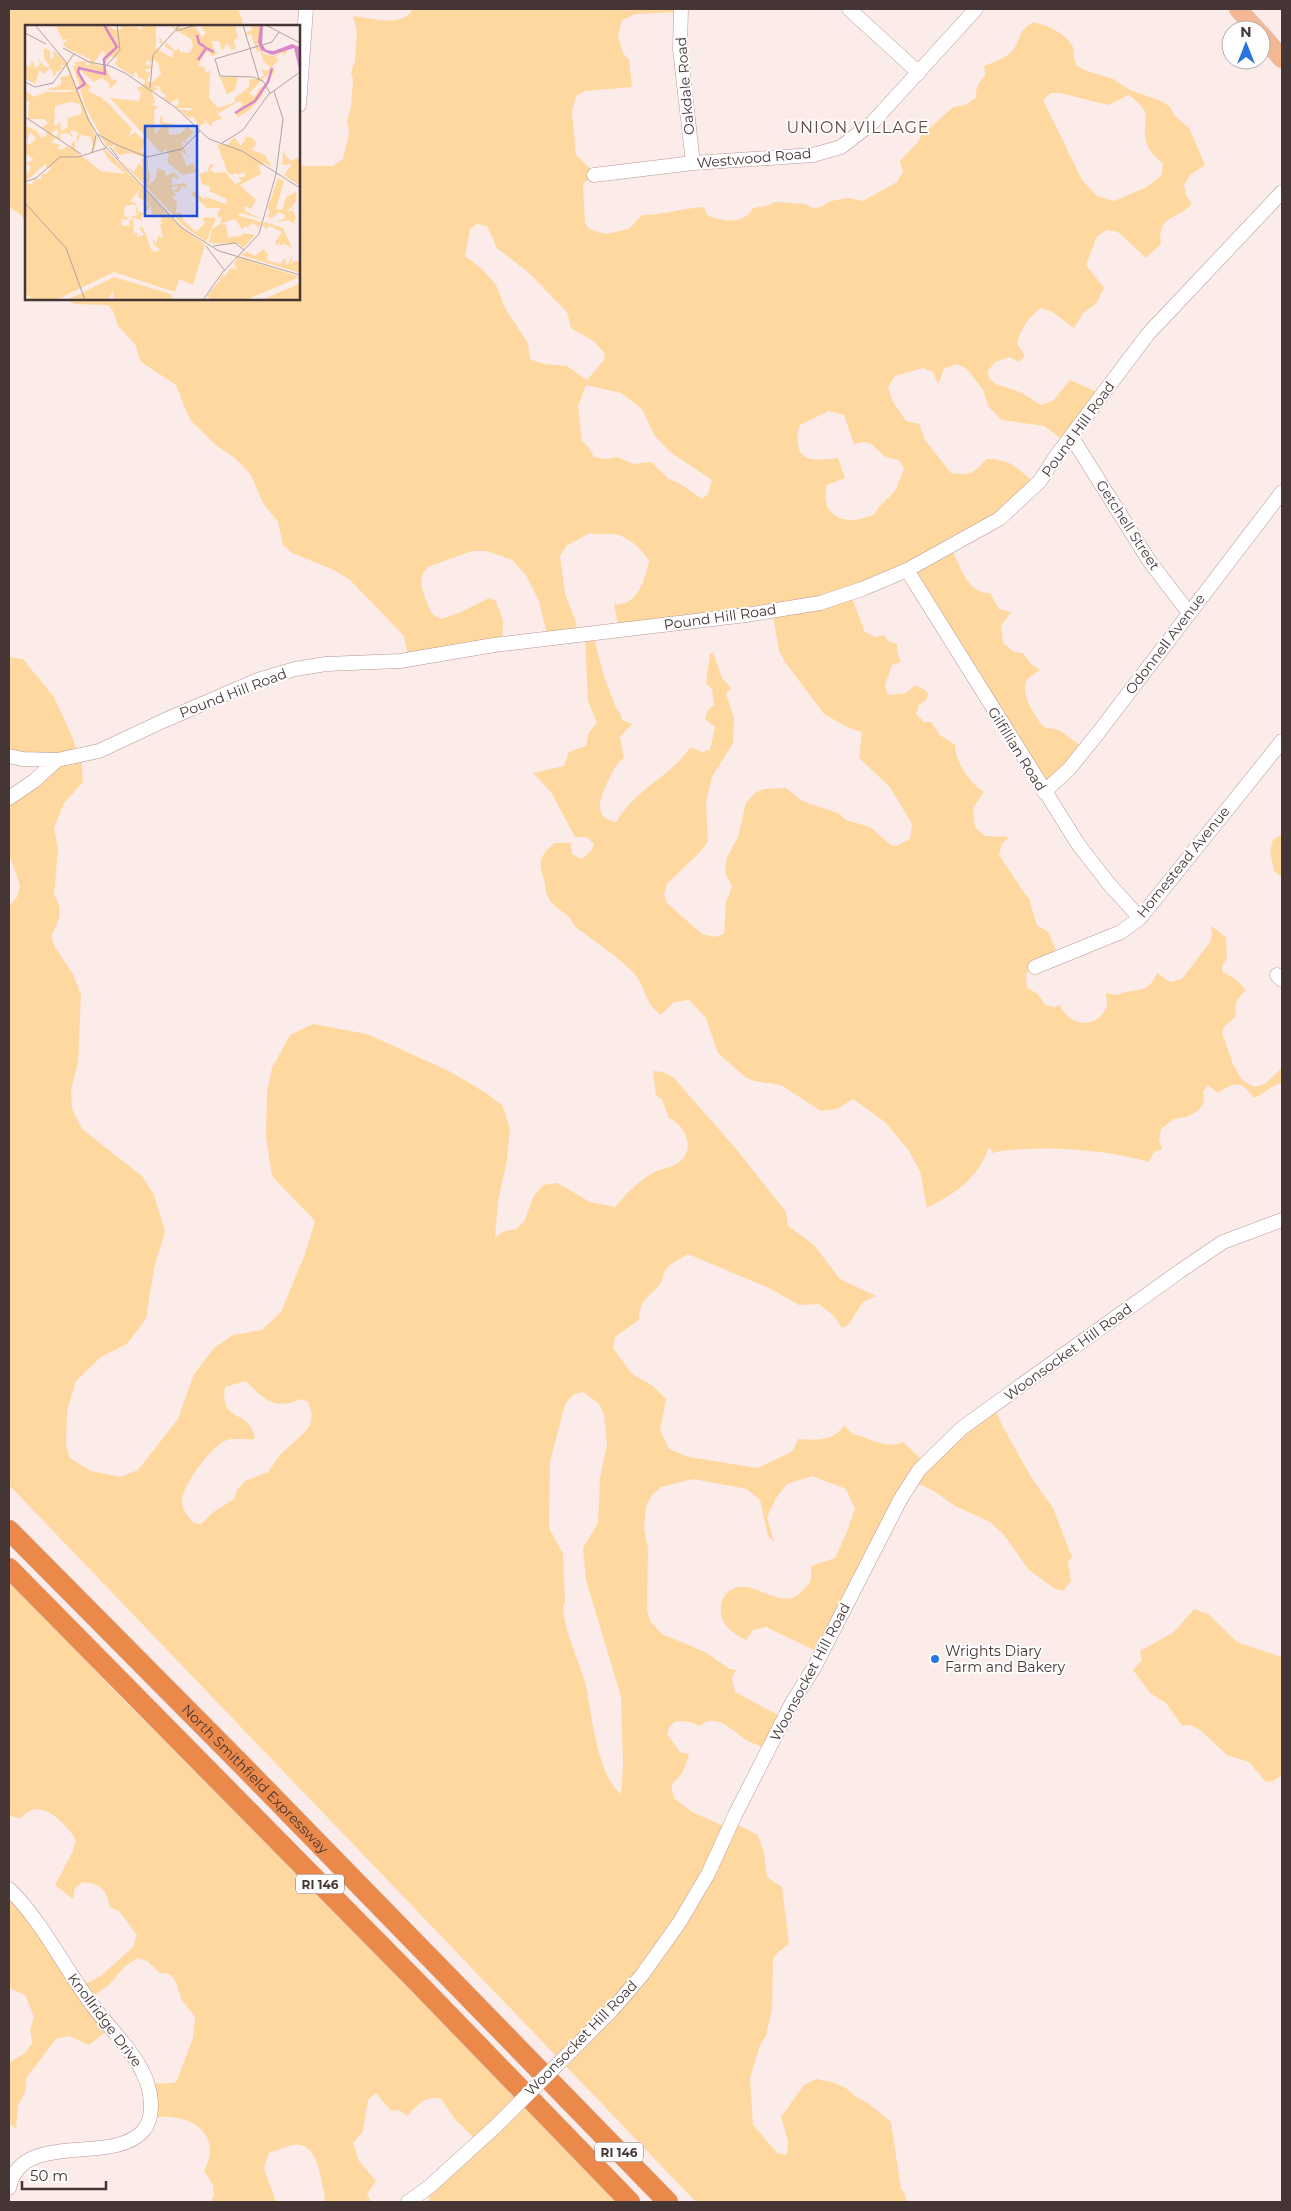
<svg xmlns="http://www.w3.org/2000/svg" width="1291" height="2211" viewBox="0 0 1291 2211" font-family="Montserrat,sans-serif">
<rect width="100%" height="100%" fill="#fbecea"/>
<!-- green -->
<path fill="#ffd89f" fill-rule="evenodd" d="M 9,9 L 238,9 L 243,22 L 241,26 L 26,26 L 26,223 L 21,215 L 9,207 Z
M 413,9 L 678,9 L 677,12 L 636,14 L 622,20 L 618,35 L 623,53 L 629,60 L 632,87 L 585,91 L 576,96 L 572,112 L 576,155 L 594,172 L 583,185 L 585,223 L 589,229 L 606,234 L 629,229 L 642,215 C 663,215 683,208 704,207 L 707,215 C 722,222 744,225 753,208 L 767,206 L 775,202 L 805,204 L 813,208 L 821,207 L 831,201 L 848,198 L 863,201 L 897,182 L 903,172 L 900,161 L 918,142 L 921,136 L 953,107 L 965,105 L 976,98 C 976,95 976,88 978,85 C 983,76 987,79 984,66 C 994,62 1007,58 1013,50 C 1022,38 1017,30 1034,22 C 1051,27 1066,33 1074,49 L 1073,53 L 1076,65 L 1084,70 L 1113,79 L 1130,90 L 1161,101 L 1169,106 L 1176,117 L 1189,128 L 1205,165 L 1190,175 L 1184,185 L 1186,195 L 1192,204 C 1178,219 1156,216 1161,244 L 1146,258 L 1118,232 L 1107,230 L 1097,236 L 1086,265 L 1104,288 L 1096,304 L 1084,312 L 1074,328 C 1062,320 1055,311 1041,308 C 1028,317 1022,328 1017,343 L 1025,356 L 1019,362 L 1010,357 L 995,362 L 988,371 L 989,379 L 996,384 L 1022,393 L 1041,405 L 1053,401 L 1070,380 L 1099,393 L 1066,442 L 1044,426 L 1002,420 L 988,406 L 983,390 L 967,369 L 957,364 L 944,369 L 938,384 L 933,372 L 923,368 L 895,376 L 888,387 L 893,402 L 906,421 L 919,424 L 925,440 L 951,473 C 969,476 975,473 986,459 C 1011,459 1018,468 1035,484 L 951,548 C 960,565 967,594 990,593 L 999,609 L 1011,612 L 1001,626 L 1003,643 L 1014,652 L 1023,653 L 1031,664 L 1040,670 C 1036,673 1030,676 1027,680 C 1019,693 1036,718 1044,727 L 1059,730 L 1084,748 L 1046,789 L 909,570 L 850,593 L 865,632 L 875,637 L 884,635 L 888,641 L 897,644 L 897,652 L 901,662 L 892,665 L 885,685 L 888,695 L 906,693 L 915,685 L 925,690 L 929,694 L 926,700 L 919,705 L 916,714 L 924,722 L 931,722 L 940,735 L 955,745 C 955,762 970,783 984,792 L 973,808 L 975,827 L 985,836 L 1009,837 L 1002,844 L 999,855 L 1025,894 L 1031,901 L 1030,903 L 1037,925 L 1048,932 L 1058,955 L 1035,965 L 1026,974 L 1027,988 L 1038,994 L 1045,1005 L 1055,1007 L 1060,1005 C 1068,1027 1100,1030 1107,1005 C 1107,1001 1106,996 1106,993 L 1118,995 C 1135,986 1147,997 1157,973 L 1170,982 L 1182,979 L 1210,942 L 1212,935 L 1211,926 L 1226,937 L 1227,957 L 1222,967 L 1223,972 L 1237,980 L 1246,990 C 1237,999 1234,1002 1236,1016 L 1224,1027 L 1222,1033 L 1233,1064 L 1242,1080 L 1254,1087 L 1265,1084 L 1282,1068 L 1282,1083 C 1270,1085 1265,1094 1254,1098 C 1241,1081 1236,1081 1218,1093 L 1208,1085 L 1203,1092 L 1204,1102 L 1199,1110 L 1187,1117 L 1174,1119 L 1161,1129 L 1159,1140 L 1162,1149 L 1154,1152 L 1149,1162 C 1104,1149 1041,1145 995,1152 L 994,1154 L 989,1147 C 977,1180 957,1192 927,1208 L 920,1171 L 909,1151 L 885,1122 L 853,1099 L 837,1109 L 821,1111 L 781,1085 L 754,1081 L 745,1077 L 718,1053 L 706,1018 L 689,1000 L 674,1002 L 661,1015 C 644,1004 646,985 632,971 C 615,955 596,942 577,928 C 573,925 572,920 568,916 C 560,910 551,905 547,895 C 545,890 546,884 544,880 C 538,861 539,857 554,843 L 571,843 L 572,854 L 582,859 L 591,851 L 594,844 L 587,837 L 575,837 L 551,792 L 533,773 L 564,766 L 569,752 L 586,746 L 589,732 L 597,723 L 588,701 L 585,639 L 594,637 C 599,660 605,681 614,703 C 616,710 621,712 622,720 L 632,724 L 620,737 L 624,758 C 615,764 613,772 608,781 C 601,796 591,818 616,822 C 630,799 651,785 672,768 C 679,762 685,754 691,747 L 702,752 L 710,750 L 715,727 L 705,719 L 708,710 L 714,705 L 712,689 L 706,683 L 710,654 L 713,652 L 722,678 L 731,688 L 726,694 L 734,717 L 733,743 L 712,777 L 706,802 L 708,841 L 701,851 L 667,884 L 664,895 L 667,903 L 702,934 L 715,937 L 724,934 L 726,902 L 732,887 L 725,872 L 727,857 L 738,837 L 746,803 L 755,793 L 763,789 L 786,788 L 802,801 L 838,813 L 846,820 L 870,827 L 891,845 L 896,846 L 910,839 L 912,824 L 890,787 L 859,758 L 862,732 L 849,728 L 824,714 L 785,662 L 779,651 L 772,610 L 619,632 L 614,604 C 636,608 645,580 649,561 C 643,550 627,535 613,534 C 603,533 602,536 590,533 L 566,546 L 560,556 L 565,594 L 575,619 L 579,638 L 549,642 L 539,601 L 526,575 L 512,560 L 487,551 L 472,551 L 428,567 C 414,580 426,599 432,614 L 441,619 L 459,613 L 489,598 L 495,600 L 503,620 L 502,644 L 409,661 L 404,636 L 350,580 L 334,570 L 292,553 L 283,545 L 278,522 L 263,503 L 251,475 L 235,458 L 217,446 L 192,422 L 187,413 L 176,385 L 141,362 L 135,344 L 118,326 L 113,311 L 108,305 L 74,304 L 65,299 L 299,299 L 299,166 L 333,166 L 343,159 L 349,133 L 347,121 L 351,107 L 353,80 L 351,72 L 355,61 L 357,32 L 353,16 C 371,18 403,28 413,9 ZM 1051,93 L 1060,93 L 1108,105 L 1129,95 C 1156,116 1141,115 1146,141 C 1147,150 1157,158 1163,164 L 1161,176 L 1145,188 L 1114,201 L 1097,196 L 1082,180 L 1043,100 ZM 477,224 L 487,226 L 497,248 L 529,273 L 567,312 L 571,328 L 595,342 L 605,354 L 604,360 L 587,380 L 567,366 L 544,364 L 530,359 L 528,343 L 505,308 L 496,285 L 482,269 L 465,256 L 470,229 ZM 586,385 L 621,393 L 642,409 L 655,436 L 670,452 L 712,480 L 708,494 L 702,499 L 679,483 L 669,479 L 651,462 L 633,464 L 617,457 L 606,459 L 594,457 L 589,448 L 582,441 L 578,406 ZM 829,411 L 844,415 L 854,444 C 872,439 871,445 883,455 C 887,458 894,459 899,460 L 904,469 L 895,491 L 879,507 L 874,515 C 867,516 858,521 851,520 C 831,520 821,504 827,485 L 845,478 L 838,458 C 823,459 801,465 798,445 C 797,437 797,432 800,425 Z
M 9,657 L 23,659 L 54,697 L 74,741 L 77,754 L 81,754 L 83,782 L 64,803 L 54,828 L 58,849 L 54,895 C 64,910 59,921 51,936 L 55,947 L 73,974 L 81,995 L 78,1063 L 71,1089 L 72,1109 L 82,1129 L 142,1176 L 154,1195 L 165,1232 L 154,1268 L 146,1319 L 127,1344 L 101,1357 L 76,1381 L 67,1410 L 66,1446 L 70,1458 L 91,1471 L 120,1477 L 138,1470 L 178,1419 L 194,1374 L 214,1348 L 233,1335 L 262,1330 L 281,1312 L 305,1254 L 315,1221 L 272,1176 L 266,1137 L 267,1092 L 272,1068 L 290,1035 L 313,1024 L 367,1034 L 449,1071 L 486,1093 L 502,1105 L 510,1128 L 507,1160 L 498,1201 L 495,1238 L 502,1232 L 516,1229 L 525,1220 L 533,1197 L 543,1185 L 557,1183 L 590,1202 L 615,1207 C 625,1195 638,1181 653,1173 C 663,1167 677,1168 684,1157 C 694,1143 682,1124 669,1118 L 662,1099 L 656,1095 L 653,1071 L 663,1072 L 673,1077 L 737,1150 L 786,1212 L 788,1226 L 814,1245 L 840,1279 L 876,1296 L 863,1302 L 849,1324 L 842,1328 L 833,1315 L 819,1304 L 799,1305 L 771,1289 L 688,1254 C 681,1258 671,1263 665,1270 C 663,1274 663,1280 660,1284 C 648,1299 640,1298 639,1320 L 615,1337 L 613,1348 L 632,1374 L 653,1386 L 666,1399 L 660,1430 L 669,1449 L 688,1457 L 758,1468 L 793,1451 L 798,1439 C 815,1440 834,1442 844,1425 L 852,1434 C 870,1437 884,1450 903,1442 L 924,1462 L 993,1405 L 1003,1427 L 1031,1477 L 1053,1508 L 1072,1557 L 1068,1562 L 1071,1581 L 1063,1591 L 1055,1589 L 1028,1569 L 1004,1535 L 990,1522 L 955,1506 L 934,1491 L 912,1481 L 820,1653 L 766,1627 L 753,1630 L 746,1640 C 738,1636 726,1629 723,1620 C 718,1608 721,1593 735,1588 C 754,1581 775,1605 794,1597 C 797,1596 801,1592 803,1590 C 812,1582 812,1577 811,1566 L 835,1558 L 846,1534 L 855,1509 L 846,1489 L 812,1476 L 787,1484 L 776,1498 L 767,1517 L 774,1542 L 768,1536 L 760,1500 L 747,1489 L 693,1479 L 661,1487 L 652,1495 L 646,1506 L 644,1529 L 648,1548 L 647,1611 L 650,1621 L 662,1634 L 705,1652 L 730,1669 L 736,1670 L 732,1678 L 735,1692 L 780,1716 L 767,1749 C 760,1746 751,1743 745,1739 C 730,1729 716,1712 699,1726 L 691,1722 L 676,1721 L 670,1726 L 667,1734 L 680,1752 L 689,1754 C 687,1760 685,1769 681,1774 C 672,1787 669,1779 674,1798 L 692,1812 L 726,1827 L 732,1822 L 758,1835 L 764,1853 L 767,1877 L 782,1887 L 789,1944 L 777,1953 L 773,1960 L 772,2008 L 766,2036 L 760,2045 L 750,2078 L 753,2125 L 777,2153 L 787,2155 L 788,2141 L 781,2117 L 804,2085 L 816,2079 L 832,2082 L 846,2088 L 856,2097 L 868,2103 L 891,2122 L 901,2189 L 904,2192 L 907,2202 L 696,2202 L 9,1485 L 9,906 L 17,897 L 20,885 L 9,854 L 9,796 L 50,764 L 9,754 ZM 246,1381 C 264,1399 274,1411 301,1399 L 308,1402 L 312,1414 L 310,1425 L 304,1433 L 280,1455 L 268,1472 L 245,1481 L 237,1490 L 234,1499 L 212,1513 L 201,1524 L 194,1523 C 188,1517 181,1508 182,1499 C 185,1482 211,1446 227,1440 C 234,1438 247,1440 255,1439 C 250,1407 219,1425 225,1387 ZM 583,1392 L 598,1403 L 604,1414 L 607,1444 L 600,1478 L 598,1523 L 583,1548 L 586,1580 L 621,1697 L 623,1766 L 621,1794 C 597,1775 592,1715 586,1686 C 579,1659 564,1633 563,1605 L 565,1602 L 563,1554 L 549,1528 L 550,1462 L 565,1404 L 574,1394 Z
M 1282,834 L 1282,877 L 1274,871 L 1270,851 L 1273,840 Z
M 9,1580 L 125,1702 L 386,1956 L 627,2202 L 429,2202 L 430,2188 L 477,2141 L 455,2119 L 441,2099 C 425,2095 418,2105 407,2116 L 399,2110 L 391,2111 L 376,2093 L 368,2100 L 363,2131 L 353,2143 L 359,2161 L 376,2181 L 367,2194 L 371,2202 L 324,2202 L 325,2196 C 320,2178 318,2139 292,2145 C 285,2147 277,2150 269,2153 L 264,2168 L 276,2202 L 210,2202 L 214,2196 L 213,2185 L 204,2171 C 218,2145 206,2123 177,2118 C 168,2116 158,2117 149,2117 L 149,2084 L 174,2083 L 177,2080 L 193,2038 L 195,2017 C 191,2011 186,2006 183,2001 C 175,1988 179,1972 160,1973 L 147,1961 L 137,1958 L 124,1967 L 109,1985 L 91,1998 L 111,2028 L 89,2045 L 69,2036 L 56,2039 L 27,2077 L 25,2092 L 18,2105 L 16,2129 L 9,2123 L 9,2063 L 25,2053 L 32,2043 L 30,2030 L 34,2017 L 25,1995 L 9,1988 L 9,1888 L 82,1986 L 102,1975 L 133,1947 L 137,1935 L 119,1911 L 110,1907 C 106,1889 101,1884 83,1882 L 75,1888 L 73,1899 L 55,1885 L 73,1851 L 76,1840 C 69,1828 49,1805 32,1810 C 21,1813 25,1823 9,1815 Z
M 1194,1609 L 1208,1614 L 1237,1642 L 1282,1657 L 1282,1775 L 1273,1781 L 1266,1782 L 1249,1762 L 1227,1755 L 1200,1730 L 1190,1725 L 1182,1726 L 1166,1703 L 1150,1693 L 1133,1670 L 1142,1660 L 1140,1651 L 1174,1632 Z"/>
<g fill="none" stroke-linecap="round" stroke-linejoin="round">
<!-- minor casing -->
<g stroke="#b89692" stroke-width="15">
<path id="minor" d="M 681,9 L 680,49 L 693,163
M 849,9 L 919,73
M 299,105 L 306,9
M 594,175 L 693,163 L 813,155 L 841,147 L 872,123 L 976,9
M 1071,436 L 1150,562 L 1189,613
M 907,570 L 1078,844 L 1109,884 L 1140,918
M 9,756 L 22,759 L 57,760 L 99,751 L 163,721 L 258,680 L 295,669 L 326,664 L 400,661 L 494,645 L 746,615 L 820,603 L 862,589 L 907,570 L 999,519 L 1040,481 L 1056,456 L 1148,334 L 1282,192
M 1044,792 L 1069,769 L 1098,733 L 1282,492
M 9,798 L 34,781 L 57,760
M 1035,967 L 1121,932 L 1140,918 L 1282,741
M 1277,975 L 1282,980
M 9,1889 C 43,1922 64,1968 93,2006 C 109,2028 132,2049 143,2073 C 151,2089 156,2116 143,2131 C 112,2166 21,2129 9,2188
M 570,2052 L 611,2011 L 642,1975 L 679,1923 L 708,1874 L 735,1815 L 792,1703 L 815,1666 L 900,1500 L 919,1470 L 962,1428 L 1180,1271 L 1223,1242 L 1282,1220
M 408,2202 L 429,2187 L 496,2126"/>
</g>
<!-- major casing -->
<g stroke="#cfcbca" stroke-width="19">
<path id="major" d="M 1238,9 L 1257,30
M 1261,34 L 1282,59"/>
</g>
<!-- highway casing -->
<g stroke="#cfcbca" stroke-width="21">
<g id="highway">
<path id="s1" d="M 9,1530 L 243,1766 L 668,2202"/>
<path d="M 9,1568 L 418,1983 L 630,2202"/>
</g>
</g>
<!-- minor -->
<use href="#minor" stroke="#fff" stroke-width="14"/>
<!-- major -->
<use href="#major" stroke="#f3b893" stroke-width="18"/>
<!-- highway -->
<use href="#highway" stroke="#eb894b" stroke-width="20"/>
<!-- minor-bridge casing -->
<g stroke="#b89692" stroke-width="15" stroke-linecap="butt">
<path id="minor-bridge" d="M 496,2126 L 570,2052"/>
</g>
<!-- minor-bridge -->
<use href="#minor-bridge" stroke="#fff" stroke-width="14"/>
</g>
<!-- markers -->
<circle fill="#2974e0" stroke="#fdfdfd" stroke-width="2" cx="935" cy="1659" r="5"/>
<g text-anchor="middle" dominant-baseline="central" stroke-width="4" stroke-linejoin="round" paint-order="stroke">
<!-- shield labels -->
<g fill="#fdfdfd" stroke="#7c7271" stroke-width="1">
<rect x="296" y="1874.5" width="48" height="19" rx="4"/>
<rect x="595" y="2142.5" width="48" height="19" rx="4"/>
</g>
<g font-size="12" font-weight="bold" fill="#453635">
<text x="320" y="1884">RI 146</text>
<text x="619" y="2152">RI 146</text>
</g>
<!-- street labels -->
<g font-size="14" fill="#453635" stroke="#fdfdfd">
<text transform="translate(685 86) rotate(-95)">Oakdale Road</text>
<text transform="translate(754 158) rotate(-5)">Westwood Road</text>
<text transform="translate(1078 429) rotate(-54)">Pound Hill Road</text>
<text transform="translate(1128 525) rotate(57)">Getchell Street</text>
<text transform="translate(720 617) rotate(-8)">Pound Hill Road</text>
<text transform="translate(1165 644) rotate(-53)">Odonnell Avenue</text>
<text transform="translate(233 693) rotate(-21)">Pound Hill Road</text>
<text transform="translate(1017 749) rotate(58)">Gilfillian Road</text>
<text transform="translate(1183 862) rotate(-51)">Homestead Avenue</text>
<text transform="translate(1068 1352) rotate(-36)">Woonsocket Hill Road</text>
<text transform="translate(810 1672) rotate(-62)">Woonsocket Hill Road</text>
<text stroke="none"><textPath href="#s1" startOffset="350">North Smithfield Expressway</textPath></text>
<text transform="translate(105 2020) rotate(53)">Knollridge Drive</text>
<text transform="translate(581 2038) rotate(-46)">Woonsocket Hill Road</text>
</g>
<!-- poi labels -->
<g font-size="14" fill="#453635" stroke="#fdfdfd" text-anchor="start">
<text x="945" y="1651">Wrights Diary<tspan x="945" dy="16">Farm and Bakery</tspan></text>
</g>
<!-- quarter labels -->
<g font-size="16" letter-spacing="1" fill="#674946" stroke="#fdfdfd">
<text x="858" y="127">UNION VILLAGE</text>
</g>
</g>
<!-- overview -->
<g transform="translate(25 25)">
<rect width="275" height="275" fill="#fbecea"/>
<path d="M 30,0 L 78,0 L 91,19 L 80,0 L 91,5 L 97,4 L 95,0 L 108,0 L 117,5 L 117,1 L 113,0 L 131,0 L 131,23 L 147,33 L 149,27 L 133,17 L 136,16 L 132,12 L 137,14 L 137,19 L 140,21 L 141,17 L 150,26 L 154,23 L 155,27 L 164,28 L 168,22 L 166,14 L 143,0 L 150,3 L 153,0 L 155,3 L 170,1 L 177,12 L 181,8 L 176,1 L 210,0 L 213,12 L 209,16 L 211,24 L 207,25 L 202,18 L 197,26 L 194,16 L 187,16 L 189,26 L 193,28 L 186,31 L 184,27 L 181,27 L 173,40 L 179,42 L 181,48 L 185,45 L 184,73 L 193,83 L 210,77 L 210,73 L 224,62 L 225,54 L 234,54 L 239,50 L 236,44 L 243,46 L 245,42 L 239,37 L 235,26 L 232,27 L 226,9 L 221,10 L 220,8 L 227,5 L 226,0 L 235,0 L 233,21 L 239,29 L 248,31 L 263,24 L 260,30 L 256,28 L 250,32 L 254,34 L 247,42 L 250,46 L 244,56 L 242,58 L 245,47 L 224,68 L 229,72 L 236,62 L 240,60 L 237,71 L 225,85 L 213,92 L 210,88 L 218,79 L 214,76 L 192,89 L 198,93 L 188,97 L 186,102 L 179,94 L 180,99 L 176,99 L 175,103 L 168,91 L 165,93 L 152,84 L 166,86 L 166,83 L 149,83 L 154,79 L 153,73 L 145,78 L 138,73 L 142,71 L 136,67 L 135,62 L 128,61 L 133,64 L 127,67 L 130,77 L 127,80 L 133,82 L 129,86 L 130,110 L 137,101 L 135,97 L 135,92 L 137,90 L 138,97 L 148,99 L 143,105 L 144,110 L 155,109 L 162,102 L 169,107 L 160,116 L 163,119 L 156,116 L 163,132 L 155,125 L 162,141 L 169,138 L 170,145 L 172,144 L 175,146 L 158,150 L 142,137 L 144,130 L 141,124 L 136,128 L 85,73 L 114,76 L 116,68 L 112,63 L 119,60 L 120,55 L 114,53 L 111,47 L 108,49 L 110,52 L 93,42 L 90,38 L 93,34 L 86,31 L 79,39 L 86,54 L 92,55 L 90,60 L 83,64 L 85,59 L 77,53 L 69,57 L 54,44 L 63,43 L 77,50 L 81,49 L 81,45 L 78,38 L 80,27 L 77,26 L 68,39 L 77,41 L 80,48 L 58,42 L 53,44 L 60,59 L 59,55 L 66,62 L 63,66 L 79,74 L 77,76 L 81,76 L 107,104 L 103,112 L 110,107 L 119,115 L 118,124 L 115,125 L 123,131 L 123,146 L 126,151 L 123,160 L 131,154 L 132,143 L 140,146 L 140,151 L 148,148 L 147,145 L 155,154 L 147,152 L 147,160 L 160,158 L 163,164 L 157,161 L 153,168 L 149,166 L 154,161 L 146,162 L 152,171 L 147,171 L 152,178 L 151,188 L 156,187 L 158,195 L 171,207 L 180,198 L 179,195 L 177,197 L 179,192 L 191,193 L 181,217 L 160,202 L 95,135 L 109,147 L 114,138 L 118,143 L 116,134 L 121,133 L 106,128 L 95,130 L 88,124 L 91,120 L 82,122 L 60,81 L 55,65 L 60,61 L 55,63 L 48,41 L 51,41 L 50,37 L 62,36 L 60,39 L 64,41 L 65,34 L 41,23 L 38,18 L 45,14 L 38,15 ZM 128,34 L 133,38 L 136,49 L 126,58 L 122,56 L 126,46 L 122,48 L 120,44 L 126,44 L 127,39 L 122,41 L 121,38 L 122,35 L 127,38 ZM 19,23 L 25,26 L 25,35 L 29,32 L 28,25 L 42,38 L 72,114 L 69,125 L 65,128 L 68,122 L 66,112 L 55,110 L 53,117 L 51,112 L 54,109 L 48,105 L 45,107 L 48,112 L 42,108 L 35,109 L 36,116 L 31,112 L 34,107 L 31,104 L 26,109 L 30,113 L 26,118 L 34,119 L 35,121 L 32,124 L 36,125 L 43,121 L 46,124 L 47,118 L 50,115 L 50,126 L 76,146 L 101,149 L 85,136 L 78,125 L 80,124 L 159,204 L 180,220 L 168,260 L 154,254 L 150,267 L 89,247 L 31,275 L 2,274 L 6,271 L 0,270 L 0,178 L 6,175 L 0,177 L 0,158 L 8,160 L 7,155 L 10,158 L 9,154 L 16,154 L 16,149 L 21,149 L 27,142 L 22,143 L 20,139 L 0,157 L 0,146 L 3,148 L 6,142 L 1,138 L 9,135 L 0,128 L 0,118 L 6,119 L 11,113 L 5,107 L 2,117 L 0,101 L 11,105 L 16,113 L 21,111 L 22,106 L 17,103 L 23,98 L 19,94 L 3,94 L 4,77 L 0,75 L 0,66 L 9,72 L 21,67 L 42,67 L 52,65 L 21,65 L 36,60 L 36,52 L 45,50 L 40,40 L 34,41 L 39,43 L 33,46 L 36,49 L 32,46 L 29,52 L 26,43 L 18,49 L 15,44 L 10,59 L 0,53 L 0,40 L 5,42 L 7,35 L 11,44 L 15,39 L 13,34 L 20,42 L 25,42 L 19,33 ZM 45,77 L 55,79 L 57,89 L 42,93 L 43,102 L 36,106 L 35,96 L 31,102 L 29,100 L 30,81 ZM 114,165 L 113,172 L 125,180 L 115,178 L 121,182 L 118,185 L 120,188 L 126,181 L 127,193 L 132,192 L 132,188 L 137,195 L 134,196 L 138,198 L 135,200 L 138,213 L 133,211 L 131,219 L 127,213 L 129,220 L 135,224 L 131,227 L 127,226 L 118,202 L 114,203 L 119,210 L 112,212 L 112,208 L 109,208 L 108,192 L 117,196 L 116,191 L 120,189 L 113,186 L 110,177 L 105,177 ZM 110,179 L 112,190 L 105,192 L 108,194 L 104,196 L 105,200 L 97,201 L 96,193 L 99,195 L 103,194 L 104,193 L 99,191 L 100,181 ZM 195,52 L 213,52 L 210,65 L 202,69 ZM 209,112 L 216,121 L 221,112 L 226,112 L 232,118 L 227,125 L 240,130 L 246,140 L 245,142 L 239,137 L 237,141 L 233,140 L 236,149 L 215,160 L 231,175 L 226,184 L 219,181 L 220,186 L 237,194 L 216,188 L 212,190 L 236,197 L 234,203 L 228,198 L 223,201 L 224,204 L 221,201 L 217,204 L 210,194 L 195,199 L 201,200 L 203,212 L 216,211 L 219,208 L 230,210 L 218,223 L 214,219 L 184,218 L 187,204 L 195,199 L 197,191 L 194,193 L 192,188 L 196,183 L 182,183 L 166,169 L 168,166 L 181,175 L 181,172 L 201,179 L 202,174 L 184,166 L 186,162 L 177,159 L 174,149 L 182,147 L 185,139 L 189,140 L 185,145 L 190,148 L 200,147 L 210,159 L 217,156 L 213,152 L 219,152 L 220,147 L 212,150 L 211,147 L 208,150 L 203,148 L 192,119 L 203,120 ZM 258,126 L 265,136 L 275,132 L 275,161 L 259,150 L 267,139 L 257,140 ZM 253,153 L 259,156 L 251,184 L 257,185 L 261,172 L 271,167 L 272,172 L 269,174 L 273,174 L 266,182 L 271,184 L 265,183 L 262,187 L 267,185 L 271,192 L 269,197 L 275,201 L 263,195 L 251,197 L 259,194 L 260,190 L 254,187 L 246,194 L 242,190 L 245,188 L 243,182 ZM 240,197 L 258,203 L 267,223 L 259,219 L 254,221 L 255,216 L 251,221 L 250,217 L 257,207 L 245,201 L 241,204 L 237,199 ZM 238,224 L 243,229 L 242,235 L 255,239 L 260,233 L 262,241 L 268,229 L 266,240 L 269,236 L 275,236 L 275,248 L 215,230 L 222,227 L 230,231 ZM 213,232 L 275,252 L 221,275 L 187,275 L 182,271 L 194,256 L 196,258 L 194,254 L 198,249 L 199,252 L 206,243 L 212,245 L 209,239 ZM 89,252 L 146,269 L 148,275 L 89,275 L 88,266 L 84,272 L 87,275 L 42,275 ZM 275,258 L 275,275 L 237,275 L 269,261 Z" fill="#ffd89f" fill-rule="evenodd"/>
<path d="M 235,0 L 238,0 L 237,19 L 241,25 L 249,26 L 267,19 L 274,22 L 275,48 L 269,23 L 247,30 L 236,25 L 233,17 Z" fill="#d987c8"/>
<path fill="none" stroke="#d987c8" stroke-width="2.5" d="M 172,10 L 174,18 L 180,22M 173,35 L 181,23 L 189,27M 52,64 L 60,59 L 53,47 L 54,43 L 80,49 L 79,34 L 92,22 L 79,0M 210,88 L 230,76 L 243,57 L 247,43"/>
<path fill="none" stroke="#b2a3a2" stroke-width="1" d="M 10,0 L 41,37 L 63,94 L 78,119 L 157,203 L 194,226 L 275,250M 218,0 L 234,54M 241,0 L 275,18M 151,6 L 171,0M 0,8 L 21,19M 38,23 L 64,37 L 85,41 L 100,48 L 150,82 L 184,114 L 217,126 L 275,163M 82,40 L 95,25 L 92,0M 0,57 L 10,62 L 28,58 L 49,29M 125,63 L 128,30 L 155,0M 245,68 L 238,56 L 228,52 L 195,51 L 190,34 L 247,17 L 254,7M 0,92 L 56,129M 72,109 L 92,120M 197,118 L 218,105 L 243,70 L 275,47M 92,120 L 122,132 L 157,124 L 175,106M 85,122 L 94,134M 67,128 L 71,110M 0,157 L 11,153 L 35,132 L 53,132 L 81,123M 0,178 L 41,223 L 60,275M 181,221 L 200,246M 188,221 L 210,218 L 219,225M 178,275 L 197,248 L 234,209 L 251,149 L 258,94 L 249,66"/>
<path fill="#1d4ed8" fill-opacity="0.15" stroke="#1d4ed8" stroke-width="2.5" d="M 120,101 L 172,101 L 172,191 L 120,191 Z"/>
<rect width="275" height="275" fill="none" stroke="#453635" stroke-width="2.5"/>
</g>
<!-- border -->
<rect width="1291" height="2211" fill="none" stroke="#453635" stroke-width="20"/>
<!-- north arrow -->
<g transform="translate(1246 45)"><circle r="24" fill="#fdfdfd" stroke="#b3adad"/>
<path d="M0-4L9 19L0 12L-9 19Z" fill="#2974e0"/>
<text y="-8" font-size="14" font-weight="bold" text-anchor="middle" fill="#453635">N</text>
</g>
<!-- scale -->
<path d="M22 2181v8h84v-8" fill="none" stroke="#453635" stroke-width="2.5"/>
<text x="30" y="2181" font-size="15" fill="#453635" stroke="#fdfdfd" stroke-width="4" paint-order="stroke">50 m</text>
</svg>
